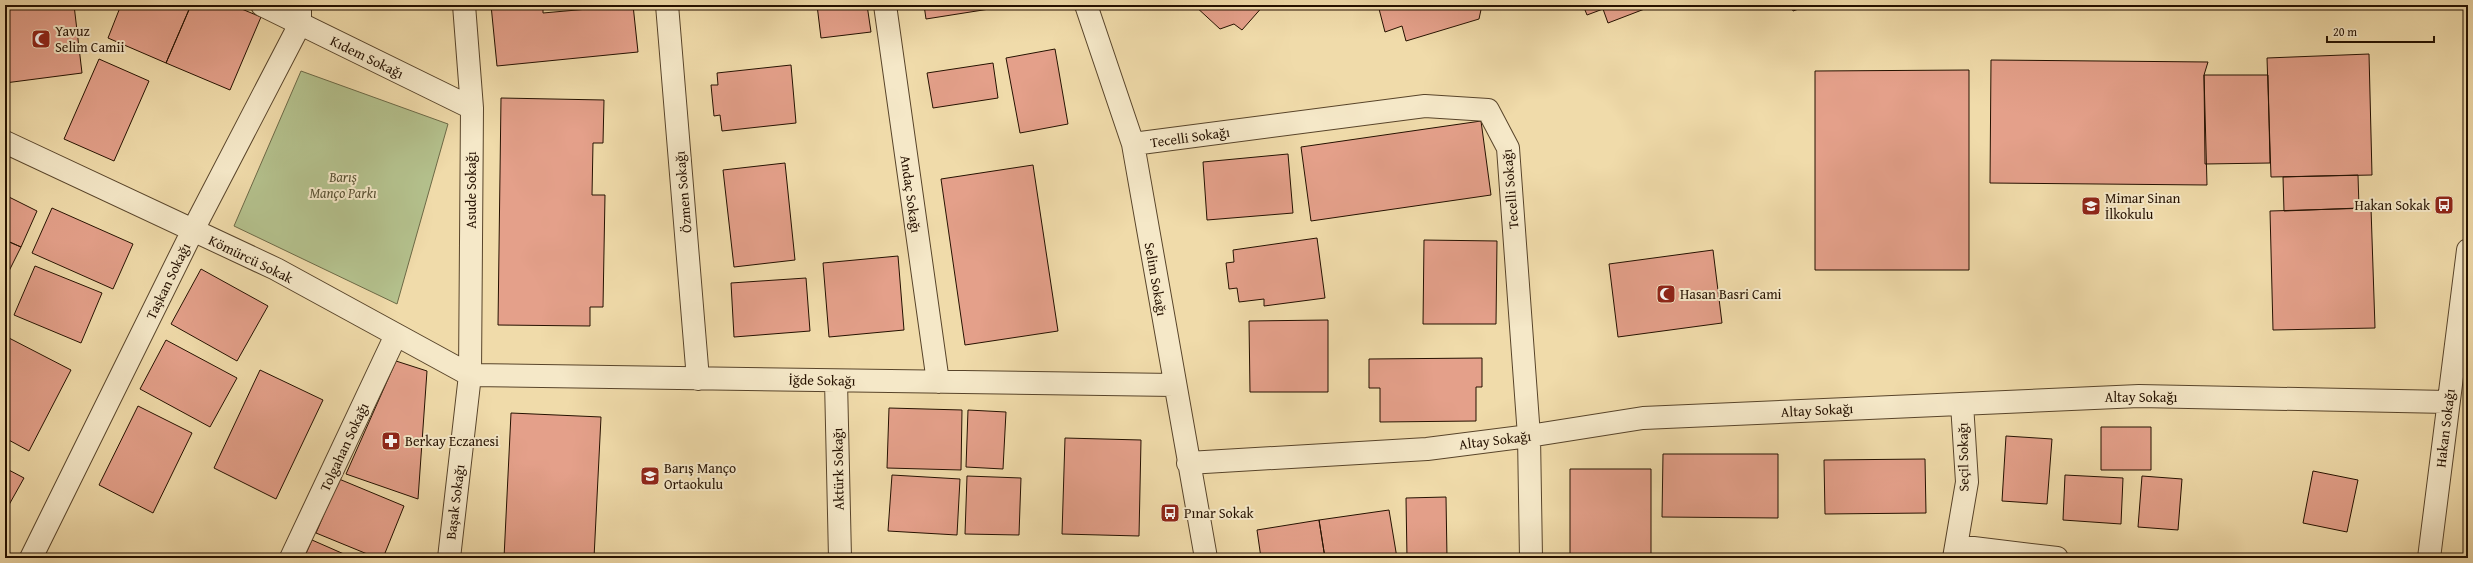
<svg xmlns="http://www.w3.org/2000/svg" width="2473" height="563" viewBox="0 0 2473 563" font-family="'Gentium Book Plus',serif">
<rect width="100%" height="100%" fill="#f0dbaa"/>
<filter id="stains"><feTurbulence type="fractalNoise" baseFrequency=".005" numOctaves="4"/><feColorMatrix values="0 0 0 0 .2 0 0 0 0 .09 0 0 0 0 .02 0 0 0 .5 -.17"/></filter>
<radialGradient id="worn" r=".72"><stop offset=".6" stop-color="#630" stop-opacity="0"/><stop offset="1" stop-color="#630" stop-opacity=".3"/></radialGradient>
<!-- green -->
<path fill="#b4c18d" stroke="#6c6946" d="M 301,71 L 448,124 L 397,304 L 234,226 Z"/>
<!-- building -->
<path fill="#e4a08a" stroke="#251100" d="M 5,5 L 74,5 L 82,73 L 5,83 Z
M 121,5 L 191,5 L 166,63 L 108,38 Z
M 191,5 L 232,5 L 261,17 L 230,90 L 166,63 Z
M 491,5 L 543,5 L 543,13 L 633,5 L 638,52 L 497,66 Z
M 817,5 L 867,5 L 871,32 L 821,38 Z
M 924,5 L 1002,5 L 1002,7 L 926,19 Z
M 1194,5 L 1264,5 L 1242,30 L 1234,24 L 1220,29 Z
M 1378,5 L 1482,5 L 1479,19 L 1406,41 L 1402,26 L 1385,32 Z
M 1583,5 L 1655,5 L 1608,23 L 1603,9 L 1587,15 Z
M 1791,5 L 1810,5 L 1793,11 Z
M 1055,49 L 1068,124 L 1020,133 L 1006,58 Z
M 2369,54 L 2372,175 L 2271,177 L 2267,58 Z
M 99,59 L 149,81 L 114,161 L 64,139 Z
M 1991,60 L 2208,62 L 2204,75 L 2207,185 L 1990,183 Z
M 993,63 L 998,98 L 933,108 L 927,73 Z
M 791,65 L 796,123 L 722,131 L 720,115 L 714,116 L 711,85 L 718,85 L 717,73 Z
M 1969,70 L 1969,270 L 1815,270 L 1815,71 Z
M 2204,75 L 2268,75 L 2270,163 L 2205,164 Z
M 501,98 L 604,100 L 603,143 L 593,143 L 592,195 L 605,195 L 603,307 L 590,307 L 590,326 L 498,325 Z
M 1481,121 L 1491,195 L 1311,221 L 1301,147 Z
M 1288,154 L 1293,213 L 1207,220 L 1203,162 Z
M 785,163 L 795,260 L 734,267 L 723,170 Z
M 1033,165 L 1058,331 L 965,345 L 941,179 Z
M 2358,175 L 2359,208 L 2284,211 L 2283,177 Z
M 5,195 L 37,211 L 21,247 L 5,240 Z
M 52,208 L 133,244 L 113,289 L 32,253 Z
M 2371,208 L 2375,328 L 2273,330 L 2270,211 Z
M 1317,238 L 1325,298 L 1264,306 L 1264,299 L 1239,302 L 1237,288 L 1229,289 L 1226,263 L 1234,262 L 1233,250 Z
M 5,240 L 21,247 L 5,279 Z
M 1424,240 L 1497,241 L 1496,324 L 1423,324 Z
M 1713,250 L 1722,323 L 1618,337 L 1609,264 Z
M 898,256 L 904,330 L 829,337 L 823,263 Z
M 35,266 L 102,293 L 81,343 L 14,315 Z
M 201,269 L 268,306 L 237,361 L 171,324 Z
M 806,278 L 810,331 L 734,337 L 731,283 Z
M 1328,320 L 1328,392 L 1250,392 L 1249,321 Z
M 9,338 L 71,370 L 29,451 L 5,438 L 5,346 Z
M 166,340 L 237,378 L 210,427 L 140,389 Z
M 1482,358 L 1482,387 L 1476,387 L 1476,421 L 1380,422 L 1380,388 L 1369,388 L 1369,359 Z
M 396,361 L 427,371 L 418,499 L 346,474 Z
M 260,370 L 323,400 L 276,499 L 214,468 Z
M 138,406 L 192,433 L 153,513 L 99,485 Z
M 889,408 L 962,410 L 961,470 L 887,468 Z
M 968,410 L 1006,412 L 1003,469 L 966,467 Z
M 511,413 L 601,417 L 594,558 L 504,558 Z
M 2101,427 L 2151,427 L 2151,470 L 2101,470 Z
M 2006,436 L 2052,439 L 2047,504 L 2002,501 Z
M 1065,438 L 1141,440 L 1139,536 L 1062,534 Z
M 1663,454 L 1778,454 L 1778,518 L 1662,517 Z
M 1925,459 L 1926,513 L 1825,514 L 1824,460 Z
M 5,468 L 24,478 L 5,512 Z
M 1570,469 L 1651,469 L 1651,558 L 1570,558 Z
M 2313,471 L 2358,480 L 2347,532 L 2303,523 Z
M 892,475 L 960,479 L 957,535 L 888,531 Z
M 2065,475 L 2123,478 L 2121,524 L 2063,520 Z
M 967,476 L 1021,478 L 1019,535 L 965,534 Z
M 2142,476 L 2182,479 L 2178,530 L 2138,527 Z
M 339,479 L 404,506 L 383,558 L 377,558 L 316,533 Z
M 1446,497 L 1447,558 L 1407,558 L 1406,498 Z
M 1389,510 L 1397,558 L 1325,558 L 1319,520 Z
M 1319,520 L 1325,558 L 1261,558 L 1257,530 Z
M 312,540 L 353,558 L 304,558 Z"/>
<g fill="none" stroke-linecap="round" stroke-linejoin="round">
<!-- minor casing -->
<g stroke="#58442a" stroke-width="24">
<path id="minor" d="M 262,5 L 472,108
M 667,5 L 698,379
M 885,5 L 938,382
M 1086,5 L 1133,144 L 1206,558
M 5,142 L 276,269 L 470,375 L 1174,385
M 1133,144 L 1425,106 L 1488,110 L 1508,148 L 1529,436 L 1531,558
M 836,381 L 840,558
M 1188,463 L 1427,449 L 1529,436 L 1643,418 L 2139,396 L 2448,402
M 1957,546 L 2057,558
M 31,558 L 193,230 L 300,24 L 300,5
M 291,558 L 396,335
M 449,558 L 470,375 L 472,108 L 464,5
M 1954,558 L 1967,482 L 1962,404
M 2429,558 L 2468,250"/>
</g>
<!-- minor -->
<use href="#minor" stroke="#f5e8c8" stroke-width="22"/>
</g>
<!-- icons -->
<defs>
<g id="mosque-square" transform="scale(1)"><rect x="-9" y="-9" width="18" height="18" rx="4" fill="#8f2418" stroke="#f5e8c8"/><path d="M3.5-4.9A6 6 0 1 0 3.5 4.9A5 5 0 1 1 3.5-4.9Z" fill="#fff"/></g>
<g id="bus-square" transform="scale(1)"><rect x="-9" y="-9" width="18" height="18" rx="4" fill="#8f2418" stroke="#f5e8c8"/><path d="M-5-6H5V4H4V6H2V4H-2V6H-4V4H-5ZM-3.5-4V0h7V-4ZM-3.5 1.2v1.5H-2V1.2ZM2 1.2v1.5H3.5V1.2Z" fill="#fff"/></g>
<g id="school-square" transform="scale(1)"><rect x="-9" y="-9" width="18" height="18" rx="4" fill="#8f2418" stroke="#f5e8c8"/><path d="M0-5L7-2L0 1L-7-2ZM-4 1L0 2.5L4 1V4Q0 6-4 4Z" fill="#fff"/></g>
<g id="pharmacy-square" transform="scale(1)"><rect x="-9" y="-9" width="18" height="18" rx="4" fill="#8f2418" stroke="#f5e8c8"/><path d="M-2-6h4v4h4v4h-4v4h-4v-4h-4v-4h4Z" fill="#fff"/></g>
</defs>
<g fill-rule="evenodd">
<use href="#mosque-square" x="41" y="39"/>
<use href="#bus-square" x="2444" y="205"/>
<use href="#school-square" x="2091" y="206"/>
<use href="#mosque-square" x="1666" y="294"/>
<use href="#pharmacy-square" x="391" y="441"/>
<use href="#school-square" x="650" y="476"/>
<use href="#bus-square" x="1170" y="513"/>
</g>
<g text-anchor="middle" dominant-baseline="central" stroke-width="4" stroke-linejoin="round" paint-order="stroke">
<!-- poi labels -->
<g font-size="14" fill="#251100" stroke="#f5e8c8" text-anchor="start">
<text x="55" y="31">Yavuz<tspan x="55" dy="16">Selim Camii</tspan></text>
<text x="2105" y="198">Mimar Sinan<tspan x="2105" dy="16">İlkokulu</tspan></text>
<text x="2430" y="205" text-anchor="end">Hakan Sokak</text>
<text x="1680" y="294">Hasan Basri Cami</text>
<text x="405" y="441">Berkay Eczanesi</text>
<text x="664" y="468">Barış Manço<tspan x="664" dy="16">Ortaokulu</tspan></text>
<text x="1184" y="513">Pınar Sokak</text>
</g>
<!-- street labels -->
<g font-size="14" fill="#251100" stroke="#f5e8c8">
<text transform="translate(367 57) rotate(26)">Kıdem Sokağı</text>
<text transform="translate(1190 137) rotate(-8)">Tecelli Sokağı</text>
<text transform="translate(1510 189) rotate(-95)">Tecelli Sokağı</text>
<text transform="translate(471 190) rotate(-90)">Asude Sokağı</text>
<text transform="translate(683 192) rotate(-95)">Özmen Sokağı</text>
<text transform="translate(911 194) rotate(82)">Andaç Sokağı</text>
<text transform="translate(251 259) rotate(26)">Kömürcü Sokak</text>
<text transform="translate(1156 279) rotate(80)">Selim Sokağı</text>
<text transform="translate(168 281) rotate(-64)">Taşkan Sokağı</text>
<text transform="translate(822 380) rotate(1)">İğde Sokağı</text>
<text x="2141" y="397">Altay Sokağı</text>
<text transform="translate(1817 410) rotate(-3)">Altay Sokağı</text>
<text transform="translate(2445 428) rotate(-83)">Hakan Sokağı</text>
<text transform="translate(1495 440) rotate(-7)">Altay Sokağı</text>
<text transform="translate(344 447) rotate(-65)">Tolgahan Sokağı</text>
<text transform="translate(1963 457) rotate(-91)">Seçil Sokağı</text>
<text transform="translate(838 469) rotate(-91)">Aktürk Sokağı</text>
<text transform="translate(455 502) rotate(-83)">Başak Sokağı</text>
</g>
<!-- park labels -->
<g font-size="14" font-style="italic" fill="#574f31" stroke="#f5e8c8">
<text x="343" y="177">Barış<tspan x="343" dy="16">Manço Parkı</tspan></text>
</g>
</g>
<!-- margin -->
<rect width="2473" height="563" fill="none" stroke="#f0dbaa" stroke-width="20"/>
<rect x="6" y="6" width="2461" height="551" fill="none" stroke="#251100" stroke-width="2"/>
<rect x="10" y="10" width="2453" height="543" fill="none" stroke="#251100"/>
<!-- scale -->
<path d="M2327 36v6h107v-6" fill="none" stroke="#251100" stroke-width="2"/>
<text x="2333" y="36" font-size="12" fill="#251100" stroke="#f5e8c8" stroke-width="3" paint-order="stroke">20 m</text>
<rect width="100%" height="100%" filter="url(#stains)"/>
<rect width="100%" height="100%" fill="url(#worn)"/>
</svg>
